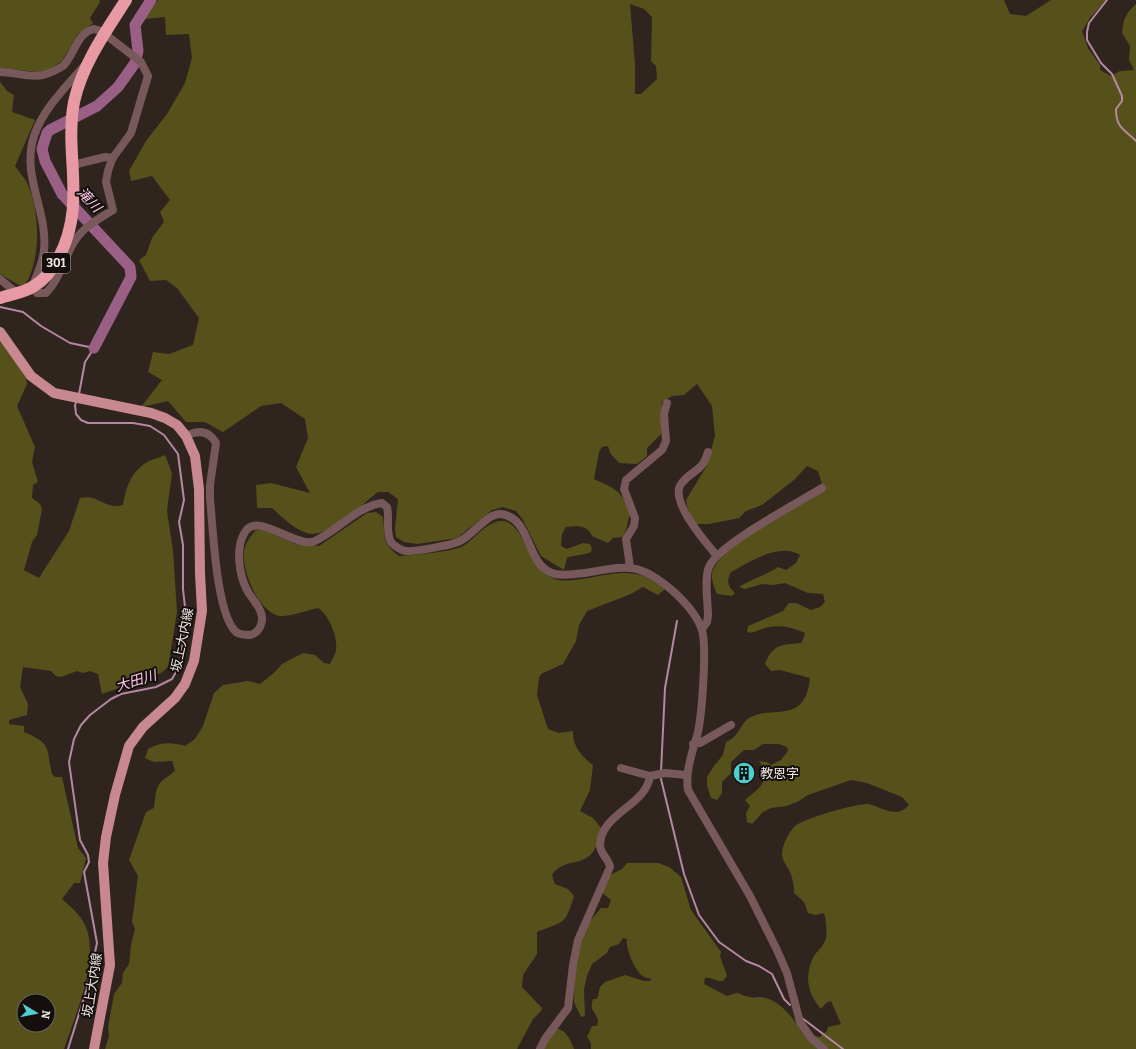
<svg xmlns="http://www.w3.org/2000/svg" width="1136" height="1049" viewBox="0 0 1136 1049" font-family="Bitter,'Noto Sans JP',serif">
<rect width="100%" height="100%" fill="#30241f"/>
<!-- forest -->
<path fill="#56511b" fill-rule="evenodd" d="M 0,0 L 99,0 L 100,2 L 90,18 L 93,23 L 78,34 L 62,61 L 49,70 L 37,72 L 0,68 Z
M 158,0 L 1004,0 L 1010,14 L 1026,16 L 1051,0 L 1106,0 L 1090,18 L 1082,31 L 1088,48 L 1100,65 L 1100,70 L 1111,76 L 1120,71 L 1134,70 L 1129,60 L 1130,46 L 1122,33 L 1124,20 L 1129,11 L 1136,4 L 1136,1049 L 591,1049 L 591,1043 L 587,1037 L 592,1026 L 597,1026 L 598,1021 C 596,1010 589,1013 593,999 L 597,999 L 600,987 L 605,982 L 625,975 L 644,981 L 650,981 L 652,979 C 650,978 645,978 643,976 C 635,972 625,947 627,939 L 623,938 L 619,944 L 610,947 L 607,953 L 592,964 L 587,976 L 584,989 L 585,1016 L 581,1017 L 574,1002 L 575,962 L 587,925 L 601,908 L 608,908 L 611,900 L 601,892 L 610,875 L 622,869 L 627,863 L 658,863 L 669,867 L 681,877 L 691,910 L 721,952 L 720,956 L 727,976 L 723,981 C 716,982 712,977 705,978 L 704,984 L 727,996 C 743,990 737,995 750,997 C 753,998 756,997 759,997 C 780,998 793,1019 804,1034 L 820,1037 L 827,1031 L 828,1027 L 841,1024 L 831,1001 L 826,1003 L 821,1009 C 807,993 804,975 814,956 C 818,950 824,946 826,938 C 827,931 826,923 825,916 L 823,913 L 815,915 L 808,913 L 804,902 L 794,893 C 794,886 793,879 790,872 C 788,867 781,859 782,853 C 783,844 788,833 795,826 C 802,819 857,803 868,804 C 883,807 896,820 909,805 L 902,797 L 867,783 L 851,780 L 808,795 L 797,802 L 786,806 L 771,808 L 763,812 L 752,824 L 747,822 L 746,813 L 750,806 L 745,800 C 760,788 772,780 759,761 L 767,762 L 771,765 L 781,760 L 788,751 L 787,747 L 779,744 L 763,744 L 754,750 L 744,750 L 731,762 L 731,773 L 722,782 L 722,793 L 717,800 L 711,798 L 707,786 L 707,777 L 714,766 L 723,755 L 726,742 C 741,736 738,724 751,717 C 767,708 794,718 804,699 C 808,693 809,685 810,678 L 780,670 L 771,671 L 765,664 C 773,644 781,645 801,643 L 803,640 L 805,633 C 791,627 780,624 765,628 C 758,630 754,634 747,632 L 748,626 L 783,611 L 789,603 L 796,603 L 811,610 L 820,607 L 825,602 L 823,594 L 808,593 L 785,583 L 773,585 L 762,584 L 745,589 L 739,587 C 751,579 765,576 778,567 L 786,570 L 796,563 L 800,555 C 779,542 750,562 731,572 C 726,581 728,587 735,593 L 732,596 L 717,594 C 714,587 709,575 714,568 C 731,539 795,507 824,490 L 818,471 L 807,466 L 795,479 L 762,505 L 746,511 L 739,518 L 709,524 L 694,524 L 687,506 L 686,500 L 706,467 L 715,436 L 712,406 L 697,384 L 684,395 L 672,396 L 662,402 L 661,434 L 647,448 L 647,456 L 637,464 L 619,463 L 610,453 L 608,446 L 602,447 L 599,452 L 594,479 C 616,489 623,491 630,515 C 627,522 627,532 622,537 L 613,538 L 608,543 L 592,536 C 587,524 577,526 566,527 L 562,534 L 561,546 L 567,549 L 583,543 L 590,544 L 592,549 L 591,552 C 583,556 575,554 567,558 L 564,570 L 541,556 L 523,520 L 516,511 L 503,507 L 492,510 L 457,538 L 417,544 L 404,542 L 396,537 L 395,529 L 398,499 L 388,492 L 378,492 C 363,503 326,540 307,533 C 294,529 282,517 272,508 L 257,508 L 256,485 L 271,483 L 310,493 L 296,467 L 308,438 L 305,419 L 281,403 L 261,406 L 223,432 L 205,422 L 186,422 L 168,401 L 141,407 L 162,380 L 148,372 L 153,352 L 169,354 L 193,345 L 199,318 L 177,288 L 166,280 L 150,281 L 139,260 L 146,255 L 152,238 L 164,222 L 160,212 L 170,200 L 152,176 L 131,181 L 129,171 L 146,141 L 167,114 L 185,83 L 192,58 L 189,34 L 166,35 L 165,17 L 145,19 ZM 630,4 L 644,9 L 652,17 L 651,61 L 656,66 L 657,79 L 641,94 L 635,94 L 635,64 Z
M 0,82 L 7,91 L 14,95 L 12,112 L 35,120 L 15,166 C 18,171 23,176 26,181 C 40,209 42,258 25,285 L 19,285 L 0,274 Z
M 0,339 L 26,378 L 27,384 L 17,406 L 35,447 L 32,462 L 38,482 L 33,485 L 32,498 L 40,504 L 42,509 L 37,535 L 32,542 L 24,570 L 39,578 L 69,531 L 80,498 C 99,494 104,510 123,505 C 126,487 131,472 147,462 C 153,459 159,458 165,455 L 172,473 L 167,511 L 173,551 L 177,612 L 168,667 L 161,673 L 102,694 L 98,674 L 90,671 L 83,673 L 77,671 L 61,677 L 56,676 L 51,671 L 23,667 L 20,687 L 28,704 L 27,715 L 9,720 L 9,724 L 24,726 L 24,732 C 52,744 46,747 52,774 L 55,777 L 62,777 L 78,848 L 86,858 L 80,883 L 74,883 L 62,899 C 72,908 83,917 87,930 C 98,964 75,1016 64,1049 L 0,1049 ZM 24,1001 L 48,1001 L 48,1025 L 24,1025 Z
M 376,512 L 383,517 C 385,538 382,543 399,556 C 413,555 455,552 465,545 C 475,538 489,520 502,521 C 525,522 528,571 555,579 C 562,582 574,580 582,579 C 614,574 637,565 665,589 L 658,595 L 643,587 L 631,594 L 587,611 L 579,625 L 576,641 L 563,664 L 541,674 L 539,678 L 537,695 L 548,729 L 559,733 L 573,731 C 572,746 582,757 593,765 L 590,790 L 580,811 L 593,818 L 601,828 C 594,876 568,852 552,875 L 555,884 L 568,889 L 574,896 C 565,925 565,921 537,932 L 537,954 L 523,975 L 522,987 L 542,1008 L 541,1011 L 533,1019 L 517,1049 L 105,1049 L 109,1036 L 108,1027 L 114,994 L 122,983 L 123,973 L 129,964 L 131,945 L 135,929 L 132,922 L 138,876 L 129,860 L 146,812 L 154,808 C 155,800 155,789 160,783 C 165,777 171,776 175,770 L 172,761 L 154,762 L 145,758 L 148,749 C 160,742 172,742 185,746 L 195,739 L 203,726 L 214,693 L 223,685 L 248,681 L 260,684 L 275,672 L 282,664 L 303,653 L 315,655 L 324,663 L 330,664 C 332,659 336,654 336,650 C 338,637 329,615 318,608 C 308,610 284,619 276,615 C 257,608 242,571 244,552 C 245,543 250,537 256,530 L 265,530 L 295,544 L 319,546 L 367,513 Z
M 557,1028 C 567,1032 570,1039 574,1049 L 541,1049 Z"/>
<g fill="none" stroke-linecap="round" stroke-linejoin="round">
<!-- stream -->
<path stroke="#b488a2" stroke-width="2" d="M 1107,0 L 1089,23 L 1087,32 L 1087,40 L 1101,63 L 1112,74 L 1122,96 L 1122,101 L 1116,109 C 1116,128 1124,129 1136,141
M 0,307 L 23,312 L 41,326 L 70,343 L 94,348 L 85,362 L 79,394
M 661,772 L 665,688 L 677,621
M 661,779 L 684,874 L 699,915 L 719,942 L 746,961 L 759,966 L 772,974 L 784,999 L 790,1005
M 802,1018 L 843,1049
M 68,1049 L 88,985 L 97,943 L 84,872 L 89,862 L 88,855 L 80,840 L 69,762 L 74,739 L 81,725 L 90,715 L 111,699 L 121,694 L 156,687 L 172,679 L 180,665 L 186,616 L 183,589 L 183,545 L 179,522 L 184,500 L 178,454 L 164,435 L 150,426 L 133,423 L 88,423 L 81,420 L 76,414 L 75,405 L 77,400"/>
<!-- river -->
<path stroke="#9a5f85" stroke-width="11" d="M 94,348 L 131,277 L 130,267 L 62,194 L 45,161 L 42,149 L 47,133 L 50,130 L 97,106 L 118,87 L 135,63 L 138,51 L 135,25 L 151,0"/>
<!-- minor -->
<path stroke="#77585b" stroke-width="8" d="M 0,72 C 14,72 29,78 43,75 C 50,73 57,70 63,66 C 74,56 77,32 94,29 L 101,31 L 141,62 L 148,76 L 131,133 L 112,159 L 108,171 L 106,182 L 113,210 C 100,218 85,226 76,239 C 64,256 61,278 46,293 L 37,293
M 73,165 L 105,157 L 113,158
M 0,279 L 17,293
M 32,287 C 37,275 43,263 44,250 C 48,210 21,177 34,136 C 43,109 65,88 83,67
M 186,436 C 198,430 209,430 216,443 L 210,485 L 210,499 C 213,527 216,614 236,632 C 240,635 246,635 250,635 C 260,633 264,621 261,613 C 259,605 251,598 247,590 C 239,575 235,547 245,532 C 257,512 292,545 311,542 C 315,542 318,539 322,537 C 342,526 359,506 382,503 L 387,507 C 390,518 385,531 391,542 C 393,545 402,551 406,551 C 413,552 453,545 460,541 C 473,535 487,513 501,514 C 533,518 525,567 555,574 C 565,576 574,574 585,573 C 627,566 638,561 673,591 C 684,601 697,615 702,630 C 707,647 702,713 698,732 C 693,751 685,770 688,790 L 750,896 L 777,950 L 787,973 L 800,1022 L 812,1039 L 824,1049
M 708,452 C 702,473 692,469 681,484 C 669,501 707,544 717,556
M 630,567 L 626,539 L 634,526 L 635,518 L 624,489 L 626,480 L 662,450 L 666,441 L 664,414 L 667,403
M 702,629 L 707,622 L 708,616 C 708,603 704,577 709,567 C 719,544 798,503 822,488
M 693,744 L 700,743 L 731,725
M 621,768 L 650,776 L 665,773 L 687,775
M 540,1049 L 545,1039 L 568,1008 L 573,965 L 578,940 L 610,867 C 609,859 600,854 600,845 C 601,813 646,806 650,776"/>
<!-- major -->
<path stroke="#c7888f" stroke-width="10" d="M 0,332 L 31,376 L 54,393 L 151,413 L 165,418 L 177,425 L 186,436 L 195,456 L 199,489 L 200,573 L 202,611 L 194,661 L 185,684 L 175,698 L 143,727 L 129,746 L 115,795 L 106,837 L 103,863 L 110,965 L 94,1049"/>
<!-- highway -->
<path stroke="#e79aa3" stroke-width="12" d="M 0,298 C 11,294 24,293 34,286 C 46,279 53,269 59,257 C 87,203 64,156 74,102 C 82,65 106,31 126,0"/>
</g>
<!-- icons -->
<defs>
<g id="building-disc" transform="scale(1.15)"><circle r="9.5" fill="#52cdcd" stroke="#140f0d"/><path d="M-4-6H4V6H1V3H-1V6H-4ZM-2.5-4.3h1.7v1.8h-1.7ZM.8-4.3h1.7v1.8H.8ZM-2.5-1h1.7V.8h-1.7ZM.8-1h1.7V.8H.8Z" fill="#111"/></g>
</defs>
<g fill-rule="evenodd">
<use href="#building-disc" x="744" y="773"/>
</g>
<g text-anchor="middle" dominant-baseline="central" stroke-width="4" stroke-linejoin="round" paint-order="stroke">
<!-- shield labels -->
<rect fill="#140f0d" stroke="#aea6a4" stroke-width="1" x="42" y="253" width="28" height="20" rx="3"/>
<g font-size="12" font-weight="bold" fill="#f0e7e4">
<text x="56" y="263">301</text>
</g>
<!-- street labels -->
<g font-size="13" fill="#f0e7e4" stroke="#140f0d">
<text transform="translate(182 640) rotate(-78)">坂上大内線</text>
<text transform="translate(92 985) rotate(-81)">坂上大内線</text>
</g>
<!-- poi labels -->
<g font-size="13" fill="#f0e7e4" stroke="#140f0d" text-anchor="start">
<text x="760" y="773">教恩字</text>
</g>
<!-- water labels -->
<g font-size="14" font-style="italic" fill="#fdc7e8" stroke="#140f0d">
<text transform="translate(89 200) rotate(47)">滝川</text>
<text transform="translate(136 681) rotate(-17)">大田川</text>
</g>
</g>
<!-- north arrow -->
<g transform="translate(36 1013) rotate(100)"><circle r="19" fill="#140f0d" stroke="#6c6563"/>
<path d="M0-3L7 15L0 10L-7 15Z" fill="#52cdcd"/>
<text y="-6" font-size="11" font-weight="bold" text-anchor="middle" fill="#f0e7e4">N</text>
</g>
</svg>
